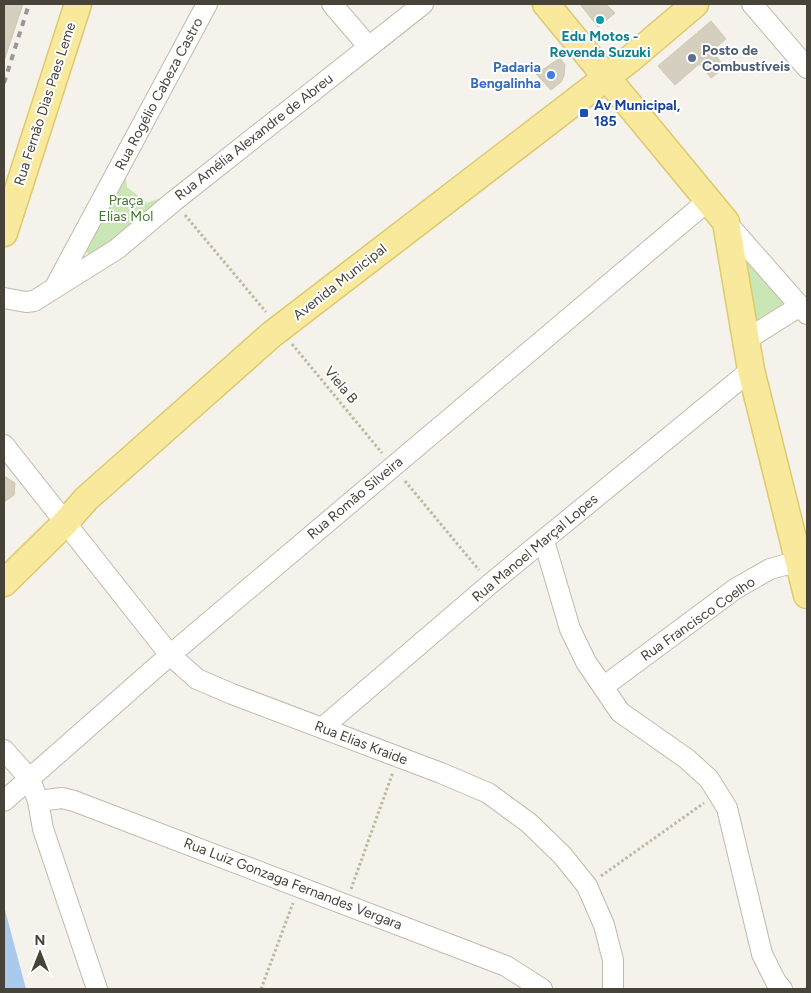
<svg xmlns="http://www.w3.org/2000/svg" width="811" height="993" viewBox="0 0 811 993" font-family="Figtree,sans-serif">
<rect width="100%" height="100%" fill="#f4f2ea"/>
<!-- green -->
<path fill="#cae6b4" d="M 125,172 L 127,187 L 147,203 L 160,198 L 120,238 L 95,258 L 83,250 Z
M 741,250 L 783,301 L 784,310 L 764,323 L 754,319 Z"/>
<!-- water -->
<path fill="#a9caed" d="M 4,910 L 5,910 L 26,989 L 4,989 Z"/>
<!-- building -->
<path fill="#d5cfbf" stroke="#d0c8b3" d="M 4,4 L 23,4 L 4,61 Z
M 580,4 L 606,4 L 615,13 L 598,27 Z
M 711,21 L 726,39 L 712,51 L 725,67 L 711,78 L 699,64 L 675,85 L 658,66 Z
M 560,58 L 565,65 L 564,76 L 561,82 L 551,90 L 536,74 Z
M 4,476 L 15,483 L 14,495 L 4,502 Z"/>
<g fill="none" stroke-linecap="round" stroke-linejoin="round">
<!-- minor casing -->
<g stroke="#bfbbac" stroke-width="22">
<path id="minor" d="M 332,4 L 368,46
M 752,4 L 807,68
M 726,222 L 807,314
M 55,287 L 207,4
M 4,298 L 26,302 L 34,301 L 117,249 L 174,201 L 423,4
M 746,340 L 800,306
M 4,445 L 170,655 L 197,679 L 232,694 L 441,773 L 488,793 L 529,823 L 562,855 L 587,886 L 604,925 L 613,960 L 613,989
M 544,541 L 570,629 L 586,662 L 620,712 L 687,759 L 709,779 L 727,808 L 762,954 L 776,982 L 782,989
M 603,687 L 735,589 L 770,569 L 799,561 L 807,566
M 322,728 L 490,584 L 751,370
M 4,750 L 30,779 L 38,801 L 43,829 L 97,989
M 4,801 L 170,655 L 710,199
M 38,801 L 62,798 L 74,801 L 506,966 L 542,989"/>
</g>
<!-- major casing -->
<g stroke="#dec96d" stroke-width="29">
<path id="major" d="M 546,4 L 726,222 L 751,370 L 807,595
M 4,233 L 78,4
M 4,583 L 65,523 L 86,499 L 271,335 L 629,60 L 695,4"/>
</g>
<!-- path -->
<path stroke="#c0b89e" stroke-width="3" stroke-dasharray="2.5 2.5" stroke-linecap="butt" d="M 185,215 L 266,312
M 292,344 L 382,453
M 405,481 L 479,570
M 601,876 L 704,803
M 351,889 L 393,772
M 261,989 L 293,903
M 806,989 L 807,988"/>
<!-- minor -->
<use href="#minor" stroke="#fff" stroke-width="20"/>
<!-- major -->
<use href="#major" stroke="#f9e99d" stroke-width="26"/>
<!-- rail -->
<path stroke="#989898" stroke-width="4" stroke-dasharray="6 6" stroke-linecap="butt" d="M 4,83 L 29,4"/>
</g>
<!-- markers -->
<circle fill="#0f9aa8" stroke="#fff" stroke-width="2" cx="600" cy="20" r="5"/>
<circle fill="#5c6f8a" stroke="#fff" stroke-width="2" cx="692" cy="58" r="5"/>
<circle fill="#3f7fe0" stroke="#fff" stroke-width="2" cx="551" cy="75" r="5"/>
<rect fill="#1a4fb4" stroke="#fff" stroke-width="2" x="579" y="108" width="10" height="10" rx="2.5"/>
<g text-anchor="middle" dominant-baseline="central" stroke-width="4" stroke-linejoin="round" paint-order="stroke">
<!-- culture labels -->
<g font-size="14" font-weight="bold" fill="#0d838f" stroke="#fff">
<text x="600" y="36">Edu Motos -<tspan x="600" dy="16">Revenda Suzuki</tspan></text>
</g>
<!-- service labels -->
<g font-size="14" font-weight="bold" fill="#4e5e75" stroke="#fff" text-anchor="start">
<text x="702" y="50">Posto de<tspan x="702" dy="16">Combustíveis</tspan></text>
</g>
<!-- shop labels -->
<g font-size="14" font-weight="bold" fill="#366cbe" stroke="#fff" text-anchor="end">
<text x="541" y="67">Padaria<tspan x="541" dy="16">Bengalinha</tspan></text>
</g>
<!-- street labels -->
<g font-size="14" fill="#474338" stroke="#fff">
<text transform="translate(159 94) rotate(-62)">Rua Rogélio Cabeza Castro</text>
<text transform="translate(45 104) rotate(-72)">Rua Fernão Dias Paes Leme</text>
<text transform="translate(254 137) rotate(-38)">Rua Amélia Alexandre de Abreu</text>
<text transform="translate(340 282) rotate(-38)">Avenida Municipal</text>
<text transform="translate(341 385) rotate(50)">Viela B</text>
<text transform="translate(355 498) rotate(-40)">Rua Romão Silveira</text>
<text transform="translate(535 548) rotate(-40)">Rua Manoel Marçal Lopes</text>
<text transform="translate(698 619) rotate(-35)">Rua Francisco Coelho</text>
<text transform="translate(361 743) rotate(21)">Rua Elias Kraide</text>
<text transform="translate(293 884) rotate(21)">Rua Luiz Gonzaga Fernandes Vergara</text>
</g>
<!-- transit labels -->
<g font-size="14" font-weight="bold" fill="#164399" stroke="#fff" text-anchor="start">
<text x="594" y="105">Av Municipal,<tspan x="594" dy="16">185</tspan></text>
</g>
<!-- park labels -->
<g font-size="14" fill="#41772d" stroke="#fff">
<text x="126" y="200">Praça<tspan x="126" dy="16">Elias Mol</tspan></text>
</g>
</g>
<!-- border -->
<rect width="811" height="993" fill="none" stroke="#474338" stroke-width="10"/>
<!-- north arrow -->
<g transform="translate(40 953)" stroke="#ffffff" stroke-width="4" paint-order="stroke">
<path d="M0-4L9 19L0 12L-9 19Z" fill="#474338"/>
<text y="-8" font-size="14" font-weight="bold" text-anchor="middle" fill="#474338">N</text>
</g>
</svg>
